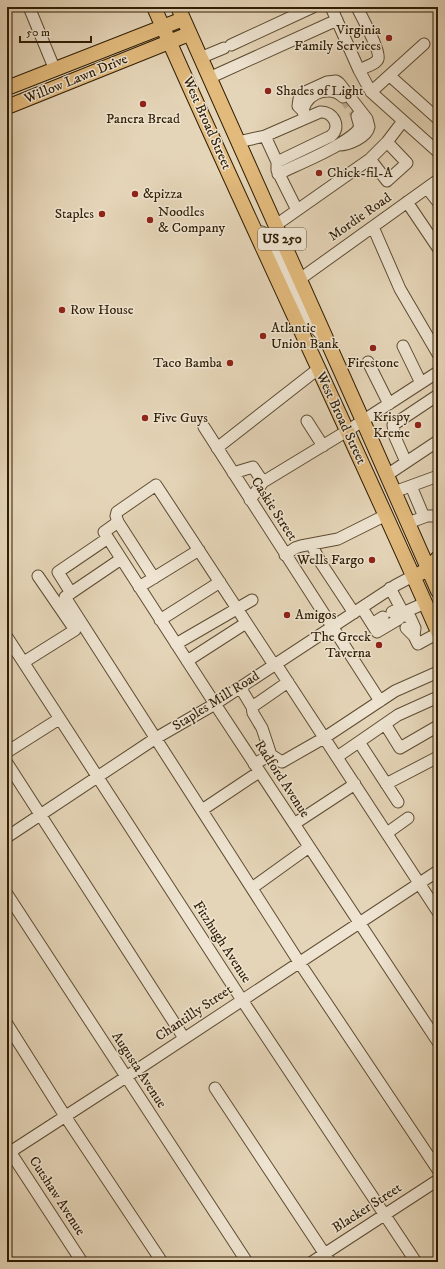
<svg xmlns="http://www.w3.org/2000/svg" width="445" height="1269" viewBox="0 0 445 1269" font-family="'IM FELL DW Pica',serif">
<rect width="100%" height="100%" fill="#e5d5b8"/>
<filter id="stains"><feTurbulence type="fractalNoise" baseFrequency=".005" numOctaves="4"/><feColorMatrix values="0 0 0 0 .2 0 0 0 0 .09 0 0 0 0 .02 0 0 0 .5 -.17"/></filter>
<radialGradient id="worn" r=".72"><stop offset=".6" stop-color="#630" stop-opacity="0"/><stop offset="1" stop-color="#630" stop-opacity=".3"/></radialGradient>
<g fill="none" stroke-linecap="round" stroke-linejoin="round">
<!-- minor-tunnel -->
<path stroke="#c1b094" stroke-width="11" stroke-dasharray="11 5.5" stroke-linecap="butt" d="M 343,97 L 357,116
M 436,106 L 438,108"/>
<!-- minor casing -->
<g stroke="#5d4c32" stroke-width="13">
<path id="minor" d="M 29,7 L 55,70
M 331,7 L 359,70 L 371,92 L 438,152
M 357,7 C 361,16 381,51 378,59 C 375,65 364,67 359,70
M 231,45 L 313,7
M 200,58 L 224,48
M 390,76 L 438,119
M 209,78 L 337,20
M 371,92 L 424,44
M 303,111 L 298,106 L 299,99 L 303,93 L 327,82 L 336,81 L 339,83 L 367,119 L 369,127 C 367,137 349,145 339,145
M 304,116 C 299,97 328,82 343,97
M 265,136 L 277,162 L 277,170 L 297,210
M 238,142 L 265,136 L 320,112 C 333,111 342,127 331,136 L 277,162
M 370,159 L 387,181 L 407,163 L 387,142
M 278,174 C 296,165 352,143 360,127 L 357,116
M 427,188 L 438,202
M 407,202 L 438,248
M 276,225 L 370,159 L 387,142 L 403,121
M 373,227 L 400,289 L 438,354
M 256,233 L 262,232 L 270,237 L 308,320 L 322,336
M 300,279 L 438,180
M 403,346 L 421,383
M 368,362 L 389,404
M 307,421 L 323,446
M 204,427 L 380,701
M 217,448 L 318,369
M 406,462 L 395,437 L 393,425 L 438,395
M 233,473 L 253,467 L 263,482
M 387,475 L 438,441
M 411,486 L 424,517
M 394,492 L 438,476
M 250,500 L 263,482 L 347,431 L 438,372
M 118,522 L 154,578
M 408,523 L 427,516 L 438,516
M 311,544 L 321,563 L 354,613
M 285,555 L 295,548 L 301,546 L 338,539 L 386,515
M 121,559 L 65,597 L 299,962 L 438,1170
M 139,587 L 199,550
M 390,588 L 405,616 L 410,617 L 415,628 L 414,636
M 71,593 L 58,572 L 108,538
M 362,608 L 377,632 L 399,619 L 394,611 L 392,612
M 398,615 L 425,603
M 160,620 L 220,582
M 372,624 L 383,617
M 406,628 L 414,636 L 418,644 L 438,633
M 7,637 L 242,1000 L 416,1262
M 176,644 L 252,600
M 187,661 L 246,623
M 24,662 L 75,630 L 38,576
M 276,664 L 438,912
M 274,665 L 156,485 L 117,512 L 116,516 L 118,522 L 104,532 L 215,704 L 438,1042
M 240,687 L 252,707
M 385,724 L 400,748 L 438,726
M 359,742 L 398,802
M 7,752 L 59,719
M 271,755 L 262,728 L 253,713 L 252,707 L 288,682
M 337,757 L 398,715 L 438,697
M 7,763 L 184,1038
M 254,764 L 271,755 L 282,762 L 324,738 L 395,691 L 438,672
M 386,784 L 438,757
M 202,810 L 259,772
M 294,824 L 355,784
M 387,833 L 408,818
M 7,837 L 156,738 L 215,704 L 396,585 L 413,576
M 252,888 L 309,847
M 7,894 L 247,1262
M 7,1024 L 65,1116 L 162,1262
M 215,1088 L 330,1262
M 7,1147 L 82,1262
M 7,1154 L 126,1077 L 438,871
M 312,1262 L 438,1180"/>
</g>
<!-- major casing -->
<g stroke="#301e05" stroke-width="16">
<path id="major" d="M 154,7 C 246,217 346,423 438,632
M 178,7 L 363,421 L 438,591
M 7,88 L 183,19
M 7,107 L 189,34
M 421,573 L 428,569 L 438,558"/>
</g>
<!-- minor -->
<use href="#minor" stroke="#eee4d1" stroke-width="11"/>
<!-- major -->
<use href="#major" stroke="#e2ba7c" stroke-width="14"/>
</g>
<!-- markers -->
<g fill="#8f2418" stroke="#eee4d1" stroke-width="1.5">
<circle cx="389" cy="38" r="4"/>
<circle cx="268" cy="91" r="4"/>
<circle cx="143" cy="104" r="4"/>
<circle cx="319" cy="173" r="4"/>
<circle cx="135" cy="194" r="4"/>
<circle cx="102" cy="214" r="4"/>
<circle cx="150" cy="220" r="4"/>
<circle cx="62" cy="310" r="4"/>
<circle cx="263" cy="336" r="4"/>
<circle cx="373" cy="348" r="4"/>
<circle cx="230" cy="363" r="4"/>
<circle cx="145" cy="418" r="4"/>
<circle cx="418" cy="425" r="4"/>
<circle cx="372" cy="560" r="4"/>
<circle cx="287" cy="615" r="4"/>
<circle cx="379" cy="645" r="4"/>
</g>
<g text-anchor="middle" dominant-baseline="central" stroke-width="3" stroke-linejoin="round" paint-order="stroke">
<!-- shield labels -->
<rect fill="#eee4d1" stroke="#695942" stroke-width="1" x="258" y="228" width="48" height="22" rx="3"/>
<g font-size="13" font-weight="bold" fill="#301e05">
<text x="282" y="239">US 250</text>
</g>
<!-- poi labels -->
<g font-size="14" fill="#301e05" stroke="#eee4d1" text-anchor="start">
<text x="381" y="30" text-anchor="end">Virginia<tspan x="381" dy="16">Family Services</tspan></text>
<text x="276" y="91">Shades of Light</text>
<text x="143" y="119" text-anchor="middle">Panera Bread</text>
<text x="327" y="173">Chick-fil-A</text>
<text x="143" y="194">&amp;pizza</text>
<text x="158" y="212">Noodles<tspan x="158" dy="16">&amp; Company</tspan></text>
<text x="94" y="214" text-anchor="end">Staples</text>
<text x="70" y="310">Row House</text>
<text x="271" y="328">Atlantic<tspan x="271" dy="16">Union Bank</tspan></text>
<text x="222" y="363" text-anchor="end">Taco Bamba</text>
<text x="373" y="363" text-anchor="middle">Firestone</text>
<text x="410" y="417" text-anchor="end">Krispy<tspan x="410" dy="16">Kreme</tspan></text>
<text x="153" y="418">Five Guys</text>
<text x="364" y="560" text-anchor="end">Wells Fargo</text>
<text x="295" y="615">Amigos</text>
<text x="371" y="637" text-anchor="end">The Greek<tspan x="371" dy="16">Taverna</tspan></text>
</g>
<!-- street labels -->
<g font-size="14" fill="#301e05" stroke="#eee4d1">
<text transform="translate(76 79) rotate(-22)">Willow Lawn Drive</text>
<text transform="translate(207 123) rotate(66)">West Broad Street</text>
<text transform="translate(360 217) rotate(-35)">Mordie Road</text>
<text transform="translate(341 418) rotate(65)">West Broad Street</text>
<text transform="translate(274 509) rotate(57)">Caskie Street</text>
<text transform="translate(216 701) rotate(-32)">Staples Mill Road</text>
<text transform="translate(282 779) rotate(57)">Radford Avenue</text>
<text transform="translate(222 942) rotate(57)">Fitzhugh Avenue</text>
<text transform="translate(194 1013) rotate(-34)">Chantilly Street</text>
<text transform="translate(139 1070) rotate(57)">Augusta Avenue</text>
<text transform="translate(57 1196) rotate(57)">Cutshaw Avenue</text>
<text transform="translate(367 1208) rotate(-33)">Blacker Street</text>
</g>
</g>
<!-- margin -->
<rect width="445" height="1269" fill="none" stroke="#e5d5b8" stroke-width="24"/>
<rect x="8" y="8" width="429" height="1253" fill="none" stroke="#301e05" stroke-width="2"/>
<rect x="12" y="12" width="421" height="1245" fill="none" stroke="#301e05"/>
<!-- scale -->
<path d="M20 36v6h71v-6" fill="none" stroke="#301e05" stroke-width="2"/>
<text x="26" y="36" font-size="12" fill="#301e05" stroke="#eee4d1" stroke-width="3" paint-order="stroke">50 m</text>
<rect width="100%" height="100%" filter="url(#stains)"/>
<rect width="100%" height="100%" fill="url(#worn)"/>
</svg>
